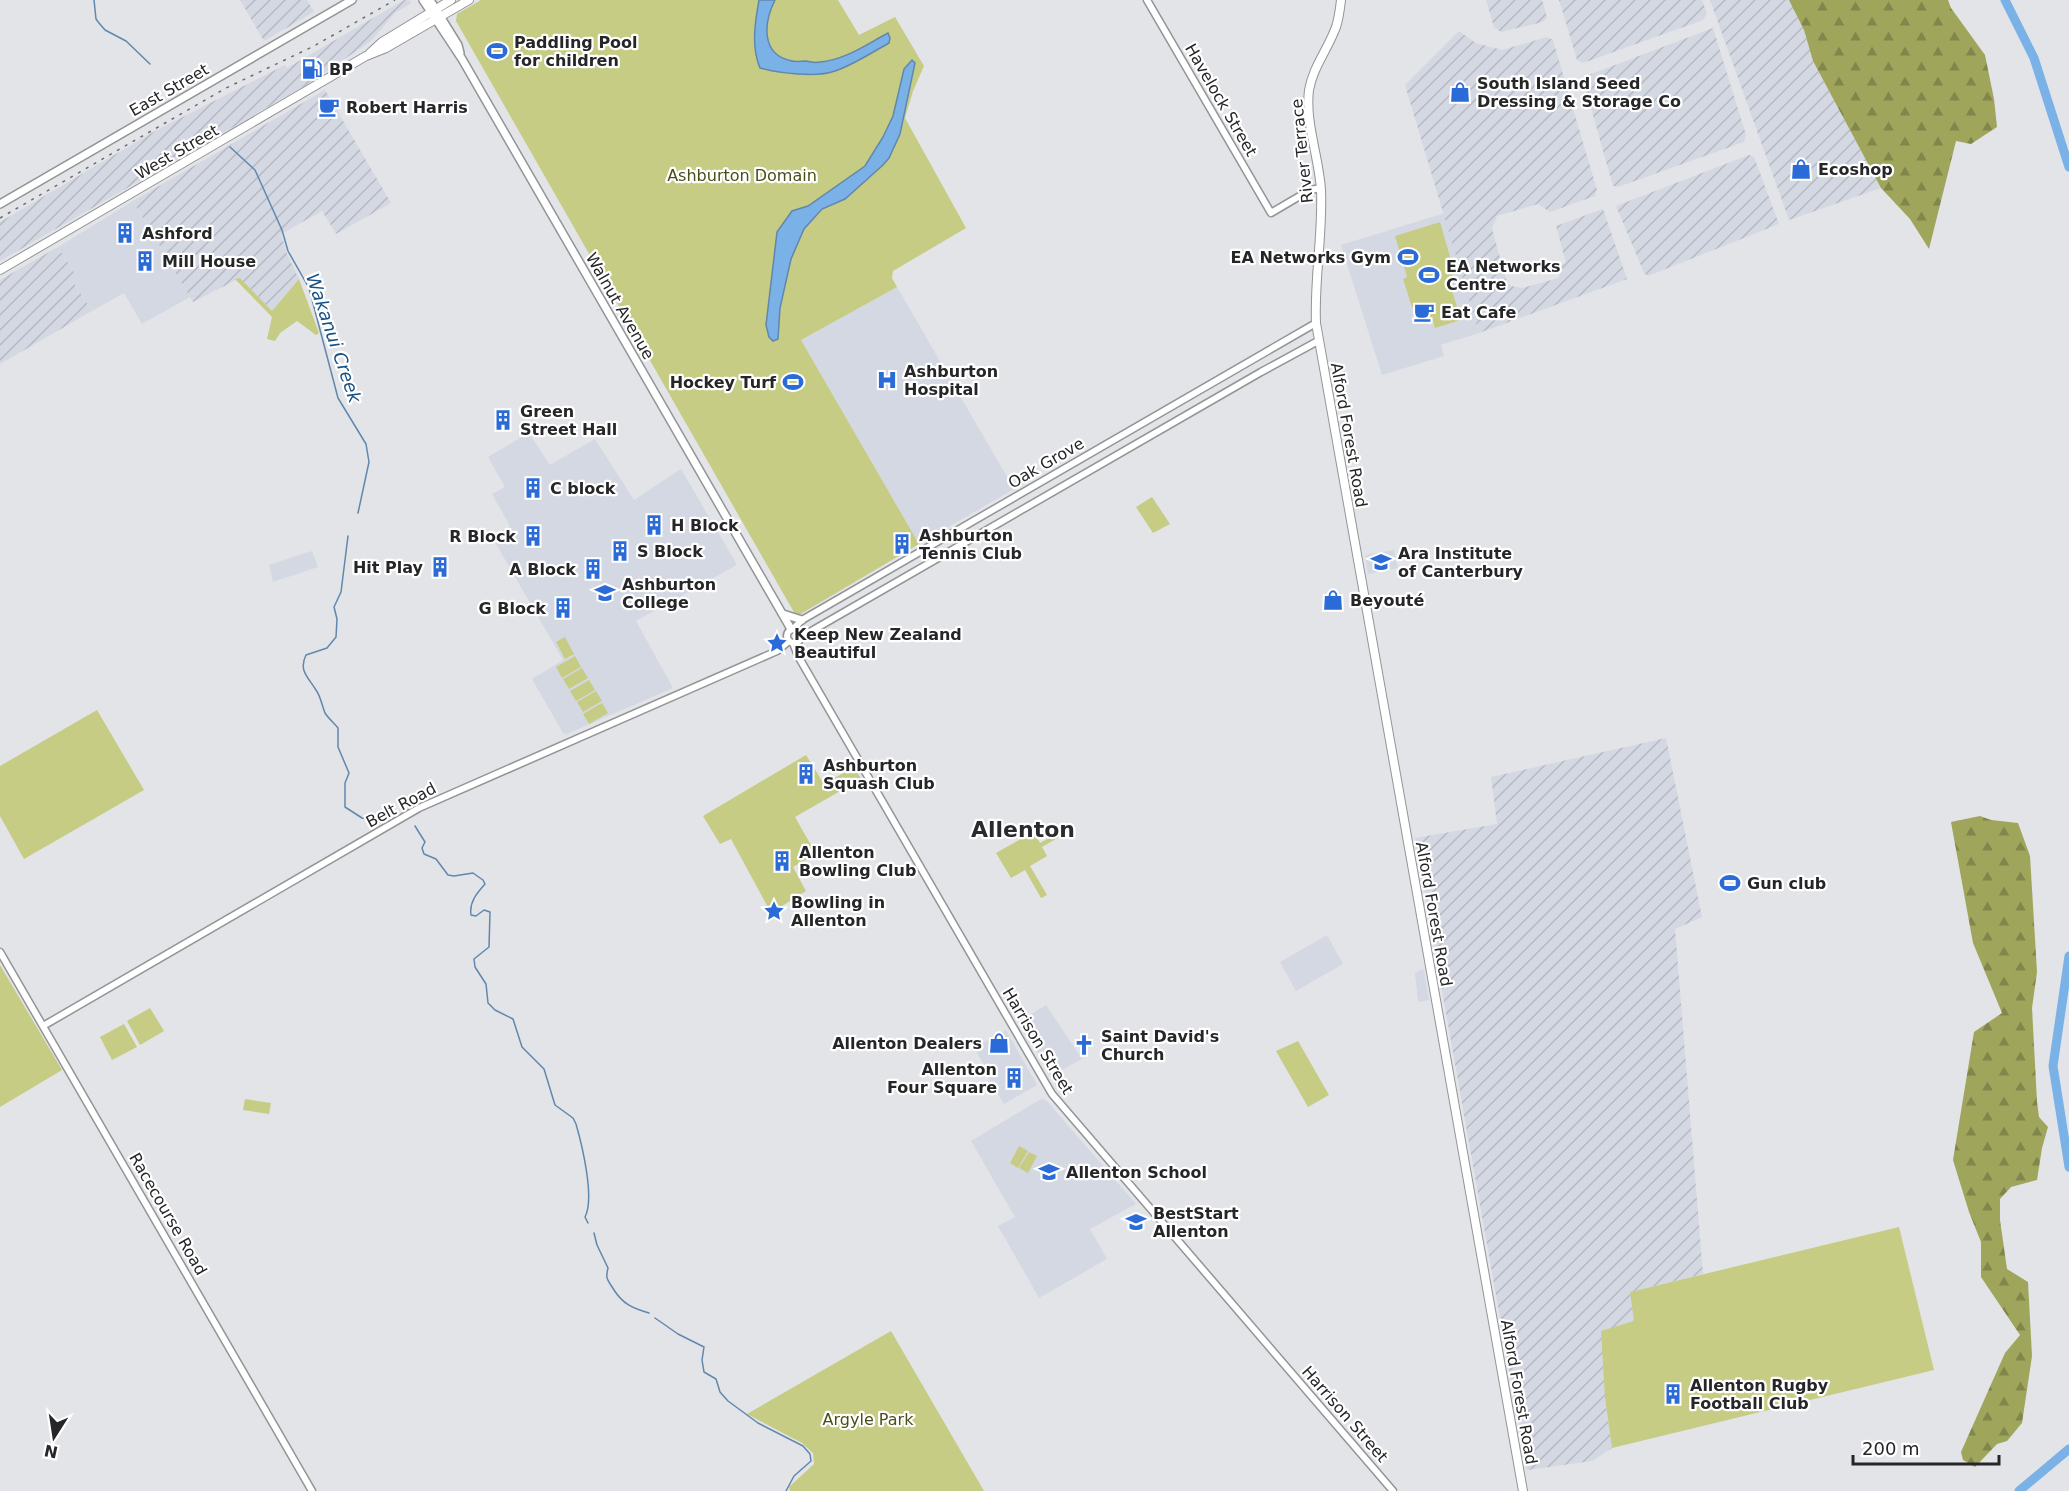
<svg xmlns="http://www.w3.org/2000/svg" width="2069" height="1491" viewBox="0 0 2069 1491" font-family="'DejaVu Sans',sans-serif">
<defs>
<pattern id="industrial-furrows" width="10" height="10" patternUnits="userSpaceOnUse" patternTransform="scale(1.5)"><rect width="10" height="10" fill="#d4d8e2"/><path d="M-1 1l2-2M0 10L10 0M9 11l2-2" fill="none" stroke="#b6b9c2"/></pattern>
<pattern id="forest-firs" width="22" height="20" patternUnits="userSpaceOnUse" patternTransform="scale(1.5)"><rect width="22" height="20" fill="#9fa55b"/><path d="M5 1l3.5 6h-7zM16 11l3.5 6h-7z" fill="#81864b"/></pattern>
</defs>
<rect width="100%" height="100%" fill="#e2e4e7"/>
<!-- built -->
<path fill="#d4d8e2" d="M 133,201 L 190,297 L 142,324 L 124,293 L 92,311 L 73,282 L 78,279 L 58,247 Z
M 1445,213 L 1479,333 L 1441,345 L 1444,356 L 1382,375 L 1341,245 Z
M 897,287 L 1014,489 L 919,544 L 801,340 Z
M 529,433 L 550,465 L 595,439 L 634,500 L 681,469 L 737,565 L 636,621 L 673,688 L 567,734 L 563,733 L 532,679 L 563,660 L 492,537 L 510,526 L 492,494 L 505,487 L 488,457 Z
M 1394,550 L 1398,568 L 1368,574 L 1365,555 Z
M 312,551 L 318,567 L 273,582 L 269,565 Z
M 1327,935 L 1343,964 L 1296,991 L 1280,962 Z
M 1422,969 L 1424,970 L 1429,1000 L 1418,1002 L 1415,973 Z
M 1046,1005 L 1082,1059 L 1051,1076 L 1020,1021 Z
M 1006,1030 L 1037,1085 L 1004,1104 L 985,1073 L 986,1068 L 974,1048 Z
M 1041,1099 L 1046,1100 L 1136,1204 L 1090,1229 L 1107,1259 L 1039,1298 L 998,1226 L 1015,1217 L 971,1141 Z"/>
<!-- industrial -->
<path fill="url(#industrial-furrows)" d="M 240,0 L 307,0 L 314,12 L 264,41 Z
M 404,0 L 411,1 L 410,4 L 395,13 L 371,41 L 308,84 L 0,261 L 0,222 L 155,131 L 285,65 L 287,68 Z
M 1486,0 L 1542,0 L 1547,17 L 1543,22 L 1501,32 L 1494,27 Z
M 1559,0 L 1702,0 L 1707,14 L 1703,20 L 1583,63 L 1577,60 Z
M 1710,0 L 1789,0 L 1804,30 L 1813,61 L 1881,188 L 1789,220 Z
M 1713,28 L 1746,135 L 1744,142 L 1618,187 L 1613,186 L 1583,80 L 1586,76 Z
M 1459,31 L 1476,43 L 1502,50 L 1547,37 L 1553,40 L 1597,190 L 1595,196 L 1550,212 L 1538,204 L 1497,216 L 1492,229 L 1507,282 L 1511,286 L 1522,288 L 1559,278 L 1561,264 L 1566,263 L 1556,226 L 1603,209 L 1627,279 L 1479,333 L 1405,85 Z
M 325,90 L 391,203 L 336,234 L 322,211 L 281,234 L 287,254 L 299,279 L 272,311 L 240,278 L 193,302 L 133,201 Z
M 1749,155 L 1754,157 L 1779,224 L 1648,276 L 1644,273 L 1616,206 Z
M 58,247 L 78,279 L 73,282 L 92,311 L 0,364 L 0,280 Z
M 1666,738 L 1702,917 L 1675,929 L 1703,1274 L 1630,1292 L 1635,1321 L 1605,1398 L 1612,1448 L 1592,1461 L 1527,1470 L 1415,838 L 1497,824 L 1491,777 Z"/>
<!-- forest -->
<path fill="url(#forest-firs)" d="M 1789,0 L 1948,0 L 1951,8 L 1985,55 L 1994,99 L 1997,127 L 1971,144 L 1956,141 L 1929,249 L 1910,219 L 1881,188 L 1813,61 L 1804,30 Z
M 1980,816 L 1991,820 L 2018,823 L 2030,856 L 2037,972 L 2032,1008 L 2037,1102 L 2039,1117 L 2048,1127 L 2042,1148 L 2037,1180 L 2011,1187 L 2000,1199 L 2000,1220 L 2007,1269 L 2028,1282 L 2032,1356 L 2022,1423 L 2007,1441 L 1997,1444 L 1975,1467 L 1963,1460 L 1961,1452 L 2005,1353 L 2020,1335 L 1981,1277 L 1981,1242 L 1969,1212 L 1953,1160 L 1974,1032 L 2002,1013 L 1973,943 L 1951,822 Z"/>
<!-- park -->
<path fill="#c6cc83" d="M 481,0 L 838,0 L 859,35 L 895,17 L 924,66 L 913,91 L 905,118 L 966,228 L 893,271 L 892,278 L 897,287 L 801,340 L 919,544 L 799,615 L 795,614 L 456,21 L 457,14 Z
M 1440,222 L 1455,274 L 1448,277 L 1461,320 L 1435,328 L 1432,318 L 1421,322 L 1416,307 L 1412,307 L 1403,279 L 1407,277 L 1395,236 Z
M 240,278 L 272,311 L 299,279 L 319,333 L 316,335 L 297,321 L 280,333 L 275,341 L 267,339 L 272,317 L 235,279 Z
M 1152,497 L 1170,524 L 1153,533 L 1136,507 Z
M 565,637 L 574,654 L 565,659 L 556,642 Z
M 575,656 L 581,667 L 562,678 L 556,667 Z
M 582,668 L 588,678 L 569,689 L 563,679 Z
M 589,680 L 595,690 L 576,701 L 570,691 Z
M 596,691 L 602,701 L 583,712 L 577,702 Z
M 602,703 L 608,713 L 589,724 L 583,714 Z
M 97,710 L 144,790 L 24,859 L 0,816 L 0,766 Z
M 806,755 L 824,784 L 854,767 L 861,779 L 795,817 L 816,854 L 793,867 L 806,891 L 771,913 L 731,839 L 720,844 L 703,816 Z
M 1071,826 L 1073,829 L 1042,847 L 1047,856 L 1030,866 L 1047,895 L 1041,898 L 1025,870 L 1011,878 L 996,853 L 1033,832 L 1040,843 Z
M 0,965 L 62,1070 L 0,1107 Z
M 150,1008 L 164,1031 L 140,1045 L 127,1021 Z
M 124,1024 L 137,1047 L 112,1060 L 100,1037 Z
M 1298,1041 L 1329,1095 L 1308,1107 L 1276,1051 Z
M 245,1099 L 271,1103 L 269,1114 L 243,1110 Z
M 1019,1146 L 1028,1151 L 1018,1168 L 1010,1163 Z
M 1029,1152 L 1037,1156 L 1028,1173 L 1019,1168 Z
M 1899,1227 L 1934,1370 L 1612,1448 L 1605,1398 L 1601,1331 L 1634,1321 L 1630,1292 Z
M 891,1331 L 984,1491 L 790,1491 L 789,1487 L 814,1464 L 813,1453 L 802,1443 L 747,1414 Z"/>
<!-- water -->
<path fill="#7ab1e7" stroke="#6187ae" stroke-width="1.5" d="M 759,0 L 775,0 C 764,22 760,55 792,61 C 796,62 801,61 806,61 C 810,62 815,63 820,62 C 845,60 867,44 888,33 L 890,38 L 889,43 C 871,53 853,65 835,71 C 816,78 779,73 760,68 C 751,47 755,22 759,0 Z
M 912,60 L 915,63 L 900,134 L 889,158 L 883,165 L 845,199 L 822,209 L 804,229 L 791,259 L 780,308 L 778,339 L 773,341 L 769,337 L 766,325 L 777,232 L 792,211 L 808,206 L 865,166 L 883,137 L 893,116 L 904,69 Z"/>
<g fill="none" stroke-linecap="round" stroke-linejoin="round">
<!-- stream -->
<path stroke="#6187ae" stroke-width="1.5" d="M 94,0 L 96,19 L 99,23 L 105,30 L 126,41 L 150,64
M 230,147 L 255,170 L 282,230 L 288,251 L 309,288 L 338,398 L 366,444 L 369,462 L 358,513
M 348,536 L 341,592 L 334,607 L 337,619 L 336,637 L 327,648 L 306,655 C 298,671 309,678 316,690 C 321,697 322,706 325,713 C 329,719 334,723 338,728 L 338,747 L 349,773 L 345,783 L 345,807 L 362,818 L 375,821
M 415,826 L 425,842 L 422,848 L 424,854 L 436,859 L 448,875 L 454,876 L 473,873 L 483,880 L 485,884 C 477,893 469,902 471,915 L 476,916 L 484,910 L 490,912 L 489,947 L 474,959 L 475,967 L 486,984 L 488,1003 L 495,1010 L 513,1019 L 522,1047 L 544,1069 L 555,1105 L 573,1118 L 576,1124 C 582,1145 595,1198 585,1217 L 588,1223
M 594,1233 L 597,1245 L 608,1268 C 605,1280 608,1280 614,1290 C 623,1304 632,1308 649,1313
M 655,1318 L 678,1334 L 704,1347 L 702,1360 L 704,1372 L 716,1379 L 720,1392 L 728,1401 L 758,1423 L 803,1446 L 810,1454 L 811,1461 L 794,1476 L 786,1491"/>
<!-- river -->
<path stroke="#7ab1e7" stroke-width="9" d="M 2005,0 L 2034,58 L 2069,167
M 2069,956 L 2053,1066 L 2069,1167
M 2019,1491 L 2069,1449"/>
<!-- tertiary casing -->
<g stroke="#929497" stroke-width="9">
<path id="tertiary" d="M 1147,0 L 1271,213 L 1310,190 L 1321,188
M787 636a7 7 0 1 1 14 0a7 7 0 1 1-14 0Z
M 793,629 L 802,620 L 1316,323
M 801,637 L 1261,372 L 1318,341
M 793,643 L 798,656 L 1052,1094 L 1393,1491
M 0,952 L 312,1491
M 43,1026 L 419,808 L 777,651 L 789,641"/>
</g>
<!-- secondary casing -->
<g stroke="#929497" stroke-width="10">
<path id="secondary" d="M 423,0 L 462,59 L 791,629
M 430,0 L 458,45 L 460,53
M 0,204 L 352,0
M 783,614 L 802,620"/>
</g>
<!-- primary casing -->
<g stroke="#929497" stroke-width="10">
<path id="primary" d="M 1341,0 C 1340,9 1339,18 1336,27 C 1328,49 1313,67 1309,90 C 1305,123 1319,157 1321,190 C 1323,235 1314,279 1316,323 L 1523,1491"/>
</g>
<!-- trunk casing -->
<g stroke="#929497" stroke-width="10">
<path id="trunk" d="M 370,53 L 382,42 L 451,0
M 0,270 L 366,56 L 386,48 L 469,0"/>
</g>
<!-- tertiary -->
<use href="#tertiary" stroke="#fff" stroke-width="6"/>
<!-- secondary -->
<use href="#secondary" stroke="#fff" stroke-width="7"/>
<!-- primary -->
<use href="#primary" stroke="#fff" stroke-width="8"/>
<!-- trunk -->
<use href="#trunk" stroke="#fff" stroke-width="8"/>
<!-- rail -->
<path stroke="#6c6d6f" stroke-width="1.5" stroke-dasharray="3 6" stroke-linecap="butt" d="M 0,218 L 226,88 L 314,46 L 395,0"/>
</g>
<!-- icons -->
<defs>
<g id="stadium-bare" transform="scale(1.62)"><path d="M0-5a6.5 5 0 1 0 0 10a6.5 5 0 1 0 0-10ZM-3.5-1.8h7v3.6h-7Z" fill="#2a6bd8" stroke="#fff" stroke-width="2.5" paint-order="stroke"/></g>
<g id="fuel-bare" transform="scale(1.62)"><path d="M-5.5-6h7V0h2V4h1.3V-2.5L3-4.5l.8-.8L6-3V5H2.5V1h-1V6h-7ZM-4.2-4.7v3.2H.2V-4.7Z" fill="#2a6bd8" stroke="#fff" stroke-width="2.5" paint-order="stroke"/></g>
<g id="shop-bare" transform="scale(1.62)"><path d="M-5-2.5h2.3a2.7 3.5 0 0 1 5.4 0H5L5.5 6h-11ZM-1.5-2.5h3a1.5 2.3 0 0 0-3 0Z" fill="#2a6bd8" stroke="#fff" stroke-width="2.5" paint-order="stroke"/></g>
<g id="cafe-bare" transform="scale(1.62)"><path d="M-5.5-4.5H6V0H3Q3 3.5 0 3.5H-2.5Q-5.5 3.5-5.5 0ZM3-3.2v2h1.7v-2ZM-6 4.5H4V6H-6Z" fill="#2a6bd8" stroke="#fff" stroke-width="2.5" paint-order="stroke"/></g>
<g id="building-bare" transform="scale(1.62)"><path d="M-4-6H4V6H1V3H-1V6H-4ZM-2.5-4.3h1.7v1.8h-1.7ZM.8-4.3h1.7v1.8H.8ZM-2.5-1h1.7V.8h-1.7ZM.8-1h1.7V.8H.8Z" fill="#2a6bd8" stroke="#fff" stroke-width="2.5" paint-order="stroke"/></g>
<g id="hospital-bare" transform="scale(1.62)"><path d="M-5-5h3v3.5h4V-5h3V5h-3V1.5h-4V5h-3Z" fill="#2a6bd8" stroke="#fff" stroke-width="2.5" paint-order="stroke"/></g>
<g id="university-bare" transform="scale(1.62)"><path d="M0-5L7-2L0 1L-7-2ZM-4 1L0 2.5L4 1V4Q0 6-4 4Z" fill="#2a6bd8" stroke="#fff" stroke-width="2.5" paint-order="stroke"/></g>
<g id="school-bare" transform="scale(1.62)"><path d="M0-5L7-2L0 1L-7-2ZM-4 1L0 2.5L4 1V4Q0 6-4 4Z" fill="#2a6bd8" stroke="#fff" stroke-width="2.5" paint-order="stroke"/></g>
<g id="sight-bare" transform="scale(1.62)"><path d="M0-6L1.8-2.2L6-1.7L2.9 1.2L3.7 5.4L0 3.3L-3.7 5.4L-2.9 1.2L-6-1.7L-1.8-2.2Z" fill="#2a6bd8" stroke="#fff" stroke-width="2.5" paint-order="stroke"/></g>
<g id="church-bare" transform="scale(1.62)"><path d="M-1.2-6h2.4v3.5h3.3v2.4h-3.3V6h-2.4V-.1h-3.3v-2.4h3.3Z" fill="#2a6bd8" stroke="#fff" stroke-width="2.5" paint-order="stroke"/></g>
</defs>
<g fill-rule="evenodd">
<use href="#stadium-bare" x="497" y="51"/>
<use href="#fuel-bare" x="312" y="69"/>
<use href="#shop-bare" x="1460" y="92"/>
<use href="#cafe-bare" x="329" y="107"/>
<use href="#shop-bare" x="1801" y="169"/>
<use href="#building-bare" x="125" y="233"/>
<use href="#stadium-bare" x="1408" y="257"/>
<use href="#building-bare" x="145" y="261"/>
<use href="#stadium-bare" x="1429" y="275"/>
<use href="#cafe-bare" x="1424" y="312"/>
<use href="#hospital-bare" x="887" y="380"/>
<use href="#stadium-bare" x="793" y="382"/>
<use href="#building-bare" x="503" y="420"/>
<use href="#building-bare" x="533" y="488"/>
<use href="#building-bare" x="654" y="525"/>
<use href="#building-bare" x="533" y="536"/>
<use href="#building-bare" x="902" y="544"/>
<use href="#building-bare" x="620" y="551"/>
<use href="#university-bare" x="1381" y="562"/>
<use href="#building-bare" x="440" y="567"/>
<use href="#building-bare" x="593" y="569"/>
<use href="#school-bare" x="605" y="593"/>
<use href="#shop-bare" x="1333" y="600"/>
<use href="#building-bare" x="563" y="608"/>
<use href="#sight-bare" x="777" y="643"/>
<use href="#building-bare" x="806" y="774"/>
<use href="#building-bare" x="782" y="861"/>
<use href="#stadium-bare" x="1730" y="883"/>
<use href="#sight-bare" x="774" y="911"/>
<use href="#shop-bare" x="999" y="1043"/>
<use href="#church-bare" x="1084" y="1045"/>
<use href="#building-bare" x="1014" y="1078"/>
<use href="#school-bare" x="1049" y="1172"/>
<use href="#school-bare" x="1136" y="1222"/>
<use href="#building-bare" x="1673" y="1394"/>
</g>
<g text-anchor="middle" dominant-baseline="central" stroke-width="4.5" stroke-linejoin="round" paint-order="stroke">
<!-- poi labels -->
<g font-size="16" font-weight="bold" fill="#262628" stroke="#fff" text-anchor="start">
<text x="514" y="42">Paddling Pool<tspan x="514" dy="18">for children</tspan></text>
<text x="329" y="69">BP</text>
<text x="1477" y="83">South Island Seed<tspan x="1477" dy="18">Dressing &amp; Storage Co</tspan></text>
<text x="346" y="107">Robert Harris</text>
<text x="1818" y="169">Ecoshop</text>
<text x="142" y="233">Ashford</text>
<text x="1391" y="257" text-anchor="end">EA Networks Gym</text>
<text x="162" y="261">Mill House</text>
<text x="1446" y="266">EA Networks<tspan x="1446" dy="18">Centre</tspan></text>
<text x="1441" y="312">Eat Cafe</text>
<text x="904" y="371">Ashburton<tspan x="904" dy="18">Hospital</tspan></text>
<text x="776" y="382" text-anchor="end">Hockey Turf</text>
<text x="520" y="411">Green<tspan x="520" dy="18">Street Hall</tspan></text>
<text x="550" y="488">C block</text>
<text x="671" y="525">H Block</text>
<text x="919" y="535">Ashburton<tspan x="919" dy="18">Tennis Club</tspan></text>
<text x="516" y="536" text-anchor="end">R Block</text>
<text x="637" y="551">S Block</text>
<text x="1398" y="553">Ara Institute<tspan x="1398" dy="18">of Canterbury</tspan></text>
<text x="423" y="567" text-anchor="end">Hit Play</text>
<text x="576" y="569" text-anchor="end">A Block</text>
<text x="622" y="584">Ashburton<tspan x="622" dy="18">College</tspan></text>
<text x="1350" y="600">Beyouté</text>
<text x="546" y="608" text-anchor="end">G Block</text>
<text x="794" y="634">Keep New Zealand<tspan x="794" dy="18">Beautiful</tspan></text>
<text x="823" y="765">Ashburton<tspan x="823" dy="18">Squash Club</tspan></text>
<text x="799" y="852">Allenton<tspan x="799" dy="18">Bowling Club</tspan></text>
<text x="1747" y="883">Gun club</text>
<text x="791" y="902">Bowling in<tspan x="791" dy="18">Allenton</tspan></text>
<text x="1101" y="1036">Saint David's<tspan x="1101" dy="18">Church</tspan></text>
<text x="982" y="1043" text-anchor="end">Allenton Dealers</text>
<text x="997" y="1069" text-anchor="end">Allenton<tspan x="997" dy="18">Four Square</tspan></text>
<text x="1066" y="1172">Allenton School</text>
<text x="1153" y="1213">BestStart<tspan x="1153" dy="18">Allenton</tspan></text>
<text x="1690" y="1385">Allenton Rugby<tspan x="1690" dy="18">Football Club</tspan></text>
</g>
<!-- street labels -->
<g font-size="16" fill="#262628" stroke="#fff">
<text transform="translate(169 90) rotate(-30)">East Street</text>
<text transform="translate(1221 100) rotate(60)">Havelock Street</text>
<text transform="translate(1302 151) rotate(-96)">River Terrace</text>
<text transform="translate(177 152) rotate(-30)">West Street</text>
<text transform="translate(620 306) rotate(60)">Walnut Avenue</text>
<text transform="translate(1349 435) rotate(80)">Alford Forest Road</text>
<text transform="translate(1046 463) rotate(-30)">Oak Grove</text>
<text transform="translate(401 805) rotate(-28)">Belt Road</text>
<text transform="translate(1434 914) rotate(80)">Alford Forest Road</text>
<text transform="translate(1038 1041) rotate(59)">Harrison Street</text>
<text transform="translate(168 1214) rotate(60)">Racecourse Road</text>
<text transform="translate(1519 1392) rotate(80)">Alford Forest Road</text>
<text transform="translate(1345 1414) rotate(49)">Harrison Street</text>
</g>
<!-- park labels -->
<g font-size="16" fill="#4b4e16" stroke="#fff">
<text x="742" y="175">Ashburton Domain</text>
<text x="868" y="1419">Argyle Park</text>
</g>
<!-- water labels -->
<g font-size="18" font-style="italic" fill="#165183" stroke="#fff">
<text transform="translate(334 338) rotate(71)">Wakanui Creek</text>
</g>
<!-- district labels -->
<g font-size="22" font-weight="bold" fill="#2a2b2e" stroke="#fff">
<text x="1023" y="829">Allenton</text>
</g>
</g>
<!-- north arrow -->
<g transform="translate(54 1437) rotate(192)" stroke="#ffffff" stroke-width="4.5" paint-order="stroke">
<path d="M0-4.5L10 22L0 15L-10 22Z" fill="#262628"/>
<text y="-9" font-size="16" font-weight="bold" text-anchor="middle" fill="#262628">N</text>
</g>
<!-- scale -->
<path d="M1853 1455v9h146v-9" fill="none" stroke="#262628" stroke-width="3"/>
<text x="1862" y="1455" font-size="18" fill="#262628" stroke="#ffffff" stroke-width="4.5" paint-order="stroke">200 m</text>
</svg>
